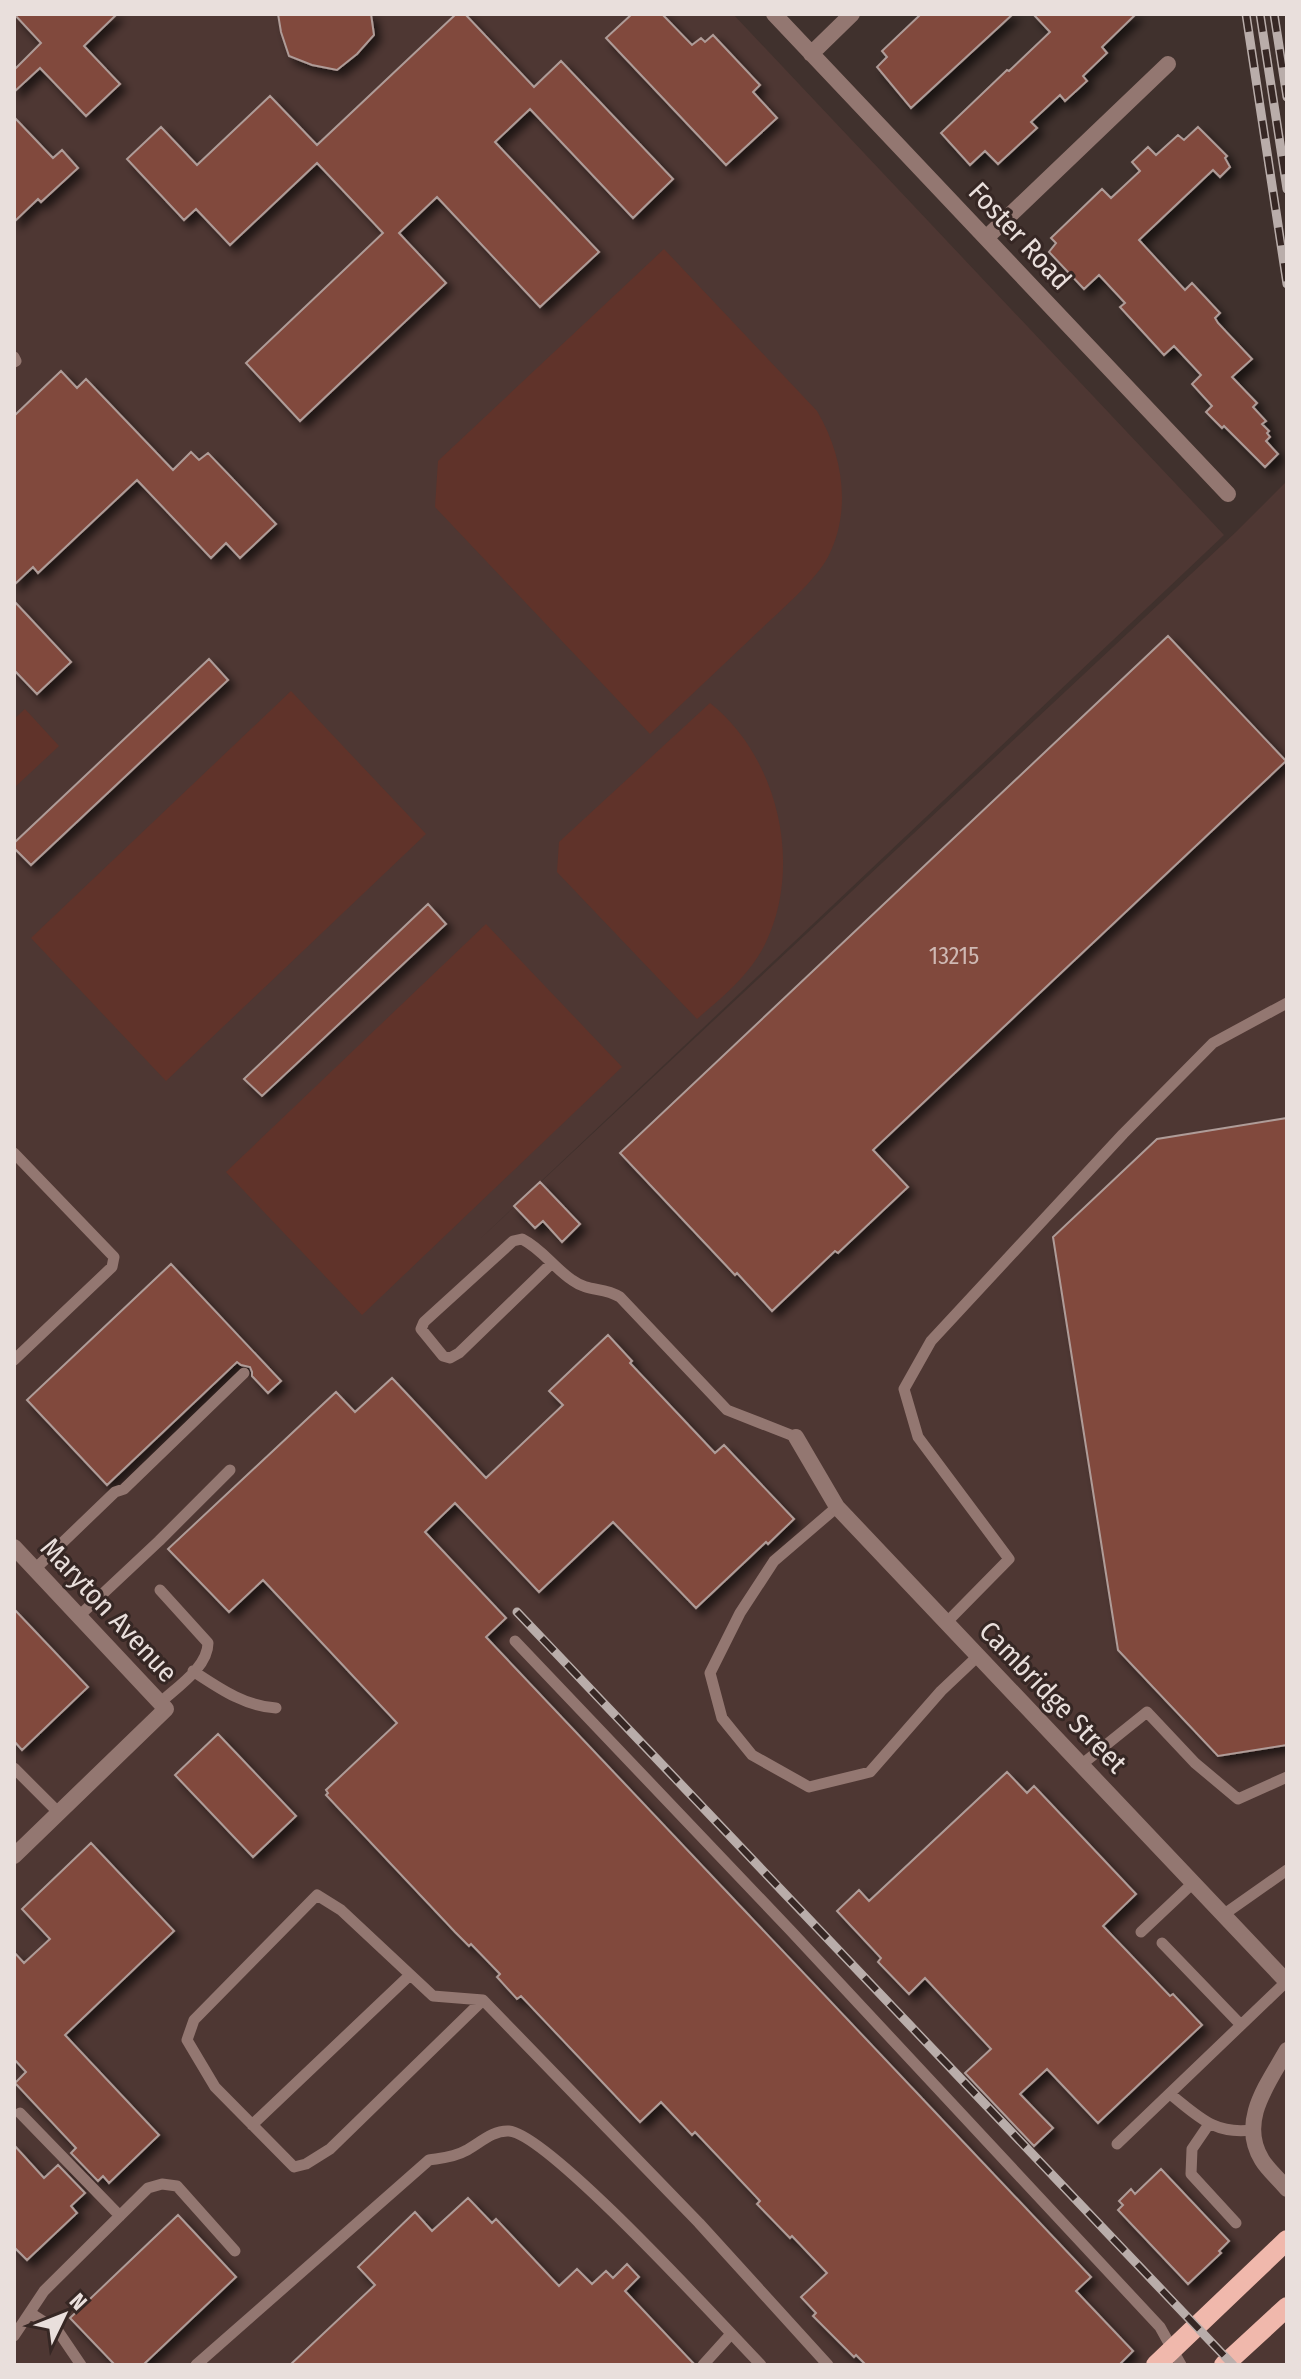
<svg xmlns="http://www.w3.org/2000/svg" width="1301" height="2379" viewBox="0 0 1301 2379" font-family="'Fira Sans Condensed',sans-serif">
<defs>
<filter id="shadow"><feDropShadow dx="6" dy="6" stdDeviation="4" flood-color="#0009"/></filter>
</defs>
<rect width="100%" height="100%" fill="#40312d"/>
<!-- built -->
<path fill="#4e3733" d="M 14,14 L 733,14 L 1224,535 L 480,1239 L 1236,532 L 1287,481 L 1287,2365 L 14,2365 Z"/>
<!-- green -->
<path fill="#60332a" d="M 664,249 L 817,411 C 843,455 852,510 828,557 C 816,580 780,611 761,629 C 724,664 687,699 650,734 L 435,507 L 438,461 Z
M 291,691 L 426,834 L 166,1081 L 31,938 Z
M 710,703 C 778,757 803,864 766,942 C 751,974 723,997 697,1019 L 557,872 L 559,842 Z
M 25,709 L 59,746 L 14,788 L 14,719 Z
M 486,924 L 622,1067 L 362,1315 L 226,1172 Z"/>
<!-- building -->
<path fill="#81483d" stroke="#af9c98" stroke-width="2" filter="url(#shadow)" d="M 14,14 L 117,14 L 84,46 L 120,84 L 86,116 L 40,68 L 14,92 L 14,70 L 41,43 Z
M 278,14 L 371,14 L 374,35 L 357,54 L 337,70 L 312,65 L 289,56 L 281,32 Z
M 456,14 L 465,14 L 534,87 L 561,61 L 673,179 L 633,218 L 530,109 L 495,142 L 599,252 L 540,307 L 437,197 L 399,233 L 446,283 L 300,421 L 246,363 L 383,233 L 317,163 L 230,245 L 196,209 L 184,220 L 127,159 L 161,127 L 197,165 L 270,96 L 317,145 Z
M 632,14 L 662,14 L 692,45 L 701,38 L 705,42 L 713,35 L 760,85 L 753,92 L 777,118 L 726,165 L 606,38 Z
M 921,14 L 1013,14 L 911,108 L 877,67 L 887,57 L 882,51 Z
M 1033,14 L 1136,14 L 1102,47 L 1107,53 L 1083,76 L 1087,81 L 1065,101 L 1060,95 L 1031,122 L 1037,128 L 998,164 L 985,151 L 970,165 L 941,133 L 1007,70 L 1009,71 L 1050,32 Z
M 14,117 L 53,158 L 62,150 L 78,168 L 41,202 L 38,199 L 14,222 Z
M 1198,127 L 1227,156 L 1225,158 L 1230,167 L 1220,177 L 1213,170 L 1139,240 L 1185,290 L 1192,283 L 1220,313 L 1215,318 L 1218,323 L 1252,359 L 1232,377 L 1257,403 L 1253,407 L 1266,421 L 1262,424 L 1269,431 L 1267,433 L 1270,437 L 1266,441 L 1278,454 L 1265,467 L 1224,426 L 1222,428 L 1206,412 L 1212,406 L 1192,384 L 1201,375 L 1174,346 L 1164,355 L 1120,307 L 1125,303 L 1099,275 L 1084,289 L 1049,252 L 1056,243 L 1051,238 L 1102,189 L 1111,198 L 1140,171 L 1132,162 L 1148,147 L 1156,155 L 1178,135 L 1184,140 Z
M 61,371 L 77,388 L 86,379 L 173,470 L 191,452 L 199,460 L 208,453 L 276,524 L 240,558 L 226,543 L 211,558 L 137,480 L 38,573 L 33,567 L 14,585 L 14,416 Z
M 14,601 L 71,662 L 37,694 L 14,670 Z
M 1168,636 L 1286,761 L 873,1150 L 908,1187 L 838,1253 L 835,1251 L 772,1311 L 737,1273 L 735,1275 L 620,1153 Z
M 209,659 L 228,680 L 31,865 L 14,848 L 14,843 Z
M 428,904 L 446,924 L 262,1096 L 244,1079 Z
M 1287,1118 L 1287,1745 L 1218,1756 L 1118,1650 L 1053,1237 L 1157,1139 Z
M 540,1182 L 580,1224 L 562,1242 L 543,1221 L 535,1228 L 514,1206 Z
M 171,1264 L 281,1381 L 268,1393 L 252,1376 L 252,1372 L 250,1367 L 241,1365 L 237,1362 L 107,1485 L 27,1400 Z
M 608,1335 L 632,1361 L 630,1363 L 715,1453 L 724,1445 L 794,1519 L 768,1544 L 766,1542 L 696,1608 L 613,1522 L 539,1592 L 455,1503 L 425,1532 L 506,1618 L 486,1637 L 1091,2277 L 1076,2291 L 1133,2351 L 1119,2365 L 866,2365 L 856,2355 L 854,2357 L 813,2316 L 816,2313 L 801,2297 L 827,2273 L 792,2236 L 790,2238 L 757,2204 L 760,2201 L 695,2132 L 692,2135 L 661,2102 L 640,2122 L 521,1996 L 517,1999 L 497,1977 L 500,1974 L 471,1944 L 469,1946 L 455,1932 L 326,1795 L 328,1793 L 326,1790 L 397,1723 L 263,1580 L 229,1612 L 168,1549 L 336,1392 L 355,1412 L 392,1378 L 486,1478 L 563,1405 L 549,1391 Z
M 14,1609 L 88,1687 L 22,1750 L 14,1741 Z
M 218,1734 L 296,1816 L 253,1857 L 175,1775 Z
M 1007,1772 L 1027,1793 L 1034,1786 L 1136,1894 L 1103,1926 L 1170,1996 L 1173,1994 L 1202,2025 L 1098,2123 L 1047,2069 L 1020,2094 L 1053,2128 L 1034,2146 L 965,2073 L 991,2049 L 925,1978 L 909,1994 L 878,1962 L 881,1958 L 837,1911 L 859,1890 L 869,1901 Z
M 91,1843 L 174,1931 L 65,2035 L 159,2135 L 109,2183 L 103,2176 L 98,2181 L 71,2153 L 76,2148 L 15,2083 L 26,2072 L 14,2059 L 14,1952 L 24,1963 L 50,1939 L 22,1909 Z
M 14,2145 L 44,2178 L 58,2165 L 85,2193 L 71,2206 L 77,2213 L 27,2260 L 14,2247 Z
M 1161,2169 L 1229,2241 L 1219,2251 L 1221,2253 L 1188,2284 L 1118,2210 L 1123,2205 L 1119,2201 L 1131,2189 L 1135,2194 Z
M 468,2198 L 492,2223 L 496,2219 L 559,2286 L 577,2269 L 592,2284 L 606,2271 L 613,2278 L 627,2264 L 639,2277 L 625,2291 L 695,2365 L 290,2365 L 375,2285 L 358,2267 L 415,2212 L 432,2231 Z
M 178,2215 L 236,2277 L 143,2365 L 115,2365 L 70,2318 Z"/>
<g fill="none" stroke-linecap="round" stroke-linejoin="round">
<!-- service -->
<path stroke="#937771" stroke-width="11" d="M 14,357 L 16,361 L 14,362
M 14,1153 L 114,1257 L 112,1267 L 14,1360
M 552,1263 L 459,1353 L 450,1358 L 443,1356 L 421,1329 L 424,1322 L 513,1241 L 522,1239 C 542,1249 554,1268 572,1280 C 590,1293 602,1286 620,1297 L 727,1410 L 796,1437
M 837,1507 L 774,1561 L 740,1613 L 710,1673 L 722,1718 L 752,1755 L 809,1787 L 870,1772 L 941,1691 L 978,1656
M 35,1569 L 115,1492 L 124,1489 L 244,1373
M 160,1590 L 208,1643 C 208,1667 177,1687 161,1702
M 79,1616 L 159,1541 L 230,1470
M 946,1623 L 1009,1559 L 918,1437 L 904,1389 L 931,1341 L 1123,1134 L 1213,1043 L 1287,1003
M 515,1641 L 791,1931 L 1160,2327 L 1181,2365
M 193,1671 C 219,1688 244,1706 276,1708
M 1081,1765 L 1147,1712 L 1195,1763 L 1238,1799 L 1287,1777
M 14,1768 L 59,1813
M 1223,1915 L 1287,1870
M 1141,1932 L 1193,1883
M 1162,1943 L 1241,2025
M 483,2000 L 330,2149 L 306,2164 L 294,2167 L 215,2087 L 187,2040 L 194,2020 L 317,1895 L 341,1910 L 433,1996 L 483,2000 L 699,2223 L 828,2365
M 1170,2094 C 1198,2116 1214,2135 1252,2130
M 20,2113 L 120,2216
M 1209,2124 L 1192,2149 L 1191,2174 L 1236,2223
M 252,2125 L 410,1975
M 1117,2144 L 1287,1981
M 30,2313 L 58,2331 L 81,2365
M 14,2336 L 44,2291 L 148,2188 L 162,2184 L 177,2186 L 235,2251
M 196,2365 L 429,2160 C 441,2158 455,2157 465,2151 C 479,2144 492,2130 509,2131 C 549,2134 724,2327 761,2365
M 703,2365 L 731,2334"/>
<!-- minor -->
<path stroke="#937771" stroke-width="16" d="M 774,14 L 1228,494
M 811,54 L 852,14
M 986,238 L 1168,64
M 796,1437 L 837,1507 L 1287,1982
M 14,1547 L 166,1709 L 14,1856
M 1287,2050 C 1268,2084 1238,2121 1262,2160 C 1268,2170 1279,2179 1287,2189"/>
<!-- primary -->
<path stroke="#f0b8ac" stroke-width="20" d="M 1156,2365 L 1287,2240
M 1224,2365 L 1287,2307"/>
<!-- rail casing -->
<g stroke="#b9adaa" stroke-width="9">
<path id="rail" d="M 1246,14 L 1287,284
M 1260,14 L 1287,189
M 1274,14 L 1287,97
M 517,1612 L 1233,2365"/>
</g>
<!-- rail -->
<use href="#rail" stroke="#362724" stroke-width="6" stroke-dasharray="18" stroke-linecap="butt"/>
</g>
<g text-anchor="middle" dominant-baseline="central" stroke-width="6" stroke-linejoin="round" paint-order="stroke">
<!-- number labels -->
<g font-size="24" fill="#cfb9b4">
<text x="954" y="956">13215</text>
</g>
<!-- street labels -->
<g font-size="28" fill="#e9dfdc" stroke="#362724">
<text transform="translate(1020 236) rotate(47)">Foster Road</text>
<text transform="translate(109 1610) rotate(47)">Maryton Avenue</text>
<text transform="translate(1053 1697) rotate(46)">Cambridge Street</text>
</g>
</g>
<!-- border -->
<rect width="1301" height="2379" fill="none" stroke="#e9dfdc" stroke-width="32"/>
<!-- north arrow -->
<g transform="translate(64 2315) rotate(47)" stroke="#362724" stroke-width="6" paint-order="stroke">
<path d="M0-6L14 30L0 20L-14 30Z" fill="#e9dfdc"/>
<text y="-12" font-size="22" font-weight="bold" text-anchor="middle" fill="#e9dfdc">N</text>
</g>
</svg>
